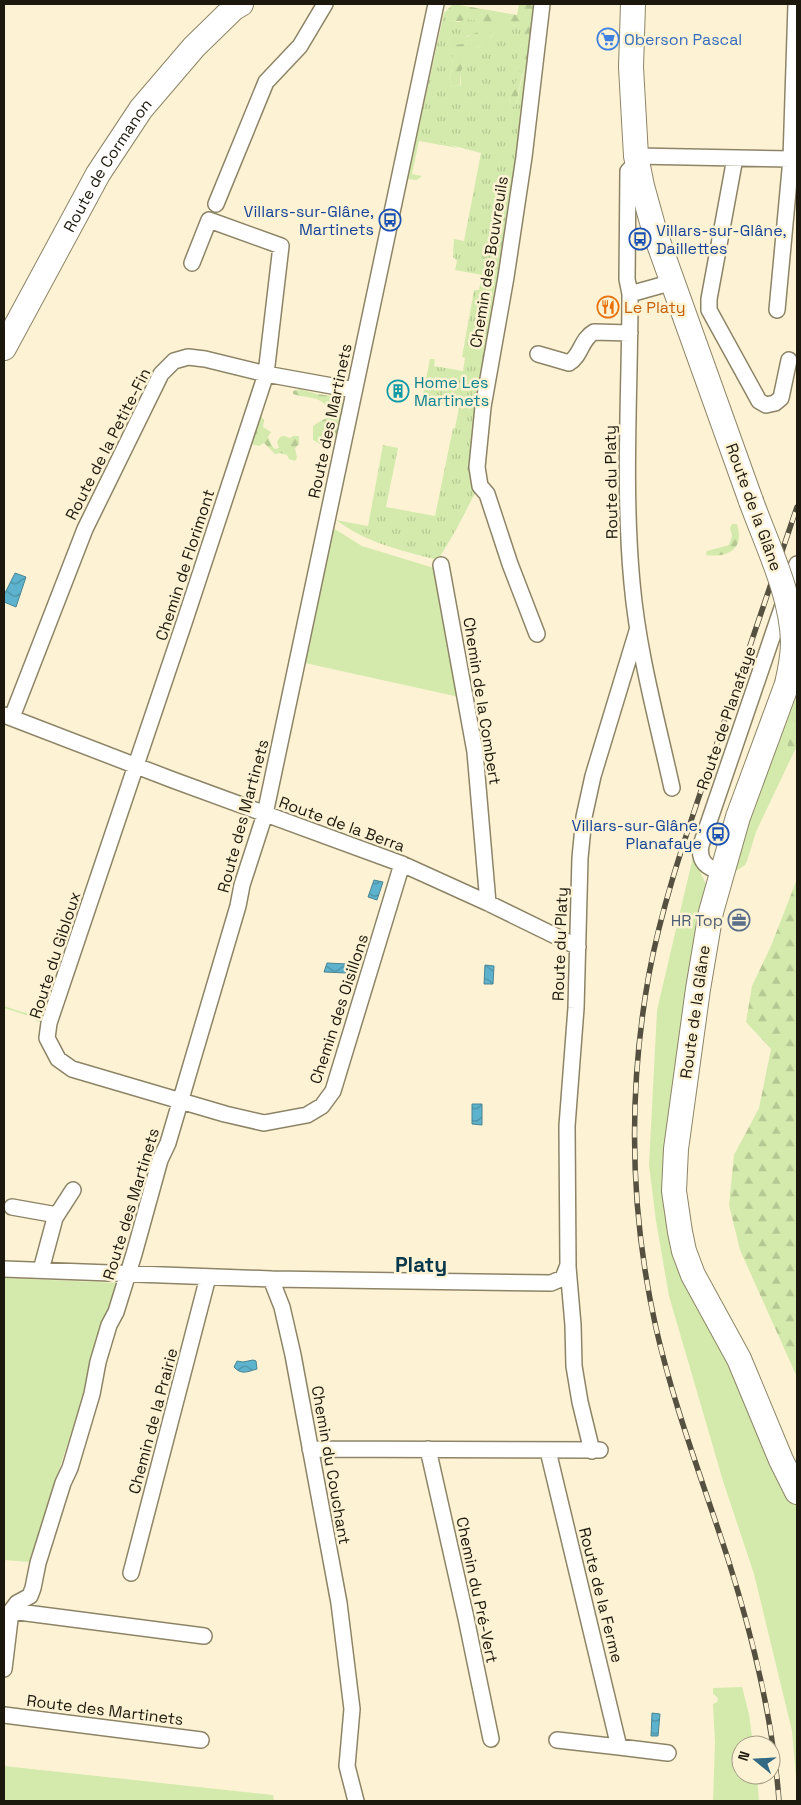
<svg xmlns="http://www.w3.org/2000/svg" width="801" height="1805" viewBox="0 0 801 1805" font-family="'Space Grotesk',sans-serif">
<defs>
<pattern id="forest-firs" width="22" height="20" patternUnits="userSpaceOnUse" patternTransform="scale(1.25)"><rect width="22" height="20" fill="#d3eaac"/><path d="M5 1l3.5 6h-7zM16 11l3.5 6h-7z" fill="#b5c893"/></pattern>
<pattern id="park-tufts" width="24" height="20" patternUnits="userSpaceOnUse" patternTransform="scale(1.25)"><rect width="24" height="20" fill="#d3eaac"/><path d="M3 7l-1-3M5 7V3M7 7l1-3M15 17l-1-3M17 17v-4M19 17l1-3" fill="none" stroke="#b5c893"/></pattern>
<pattern id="water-waves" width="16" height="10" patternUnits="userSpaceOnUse" patternTransform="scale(1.25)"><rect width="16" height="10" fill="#5db3cd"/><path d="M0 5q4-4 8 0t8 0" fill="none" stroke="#4c91a5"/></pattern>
</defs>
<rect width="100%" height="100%" fill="#fdf3d4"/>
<!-- grass -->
<path fill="#d3eaac" d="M 417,136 L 446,143 L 458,148 L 419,141 L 412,174 L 422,176 L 417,180 L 408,179 Z
M 333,528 L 362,546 L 434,568 L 459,697 L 305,663 Z
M 797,695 L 797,708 L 787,747 L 788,753 L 792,756 L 756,832 L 747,861 L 745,865 L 733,873 L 751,816 Z
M 693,857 L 707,886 L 665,1184 L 727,1352 L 789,1493 L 797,1506 L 797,1788 L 792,1731 L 754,1574 L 723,1481 L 669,1296 L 656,1221 L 649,1165 L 657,1010 Z
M 53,996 L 45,1021 L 38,1022 L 32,1017 L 4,1008 L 4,1006 C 33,1016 31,1017 53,996 Z
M 4,1278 L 120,1283 L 29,1562 L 4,1560 Z
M 742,1687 L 749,1714 L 753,1745 L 741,1745 L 741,1775 L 757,1775 L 759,1801 L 713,1801 L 715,1742 L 713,1704 L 717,1702 L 718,1699 L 716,1696 L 713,1694 L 713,1688 Z
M 4,1766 L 273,1795 L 274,1801 L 4,1801 Z"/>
<!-- forest -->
<path fill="url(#forest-firs)" d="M 453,4 L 517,15 L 519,4 L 537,4 L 528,62 L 522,75 L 516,105 L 511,109 L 509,99 C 519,84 517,66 518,49 L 523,44 L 516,26 L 510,25 L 495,32 L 483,45 L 475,48 L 464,63 L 461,72 L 460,85 L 452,87 L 449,77 C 454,68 453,55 451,45 C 461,43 467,36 475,32 L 479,21 C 469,20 460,22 449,20 L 444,13 Z
M 300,389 L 317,394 L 333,396 L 336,401 L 344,404 L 340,434 C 332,436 328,442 320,444 L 313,440 L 313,426 C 319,421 325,420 331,415 C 323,394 311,400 293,394 L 293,391 Z
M 261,416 L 264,420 L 263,427 L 271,432 L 268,437 L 272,446 L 275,449 L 279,448 L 277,442 L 280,437 L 284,436 L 290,438 L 293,436 L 299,436 L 299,444 L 295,448 L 297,458 L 295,461 L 289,459 L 287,455 L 280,453 L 275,454 L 264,443 L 259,446 L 251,444 L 258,418 Z
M 732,524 L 737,524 C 745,549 728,558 706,555 L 707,551 L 729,545 L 732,536 L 730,528 Z
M 797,708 L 797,746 L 792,756 L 788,754 L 787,747 Z
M 797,879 L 797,1377 L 740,1250 L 729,1205 L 734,1155 L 759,1108 L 771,1049 L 746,1022 L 752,986 L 771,946 Z"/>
<!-- park -->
<path fill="url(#park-tufts)" d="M 444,13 L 450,20 L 459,22 L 466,19 L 479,21 L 480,24 L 478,32 L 467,36 L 463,44 L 452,45 C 453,56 454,68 449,77 L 452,87 L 461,85 L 461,72 L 464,63 L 460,56 L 468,46 L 475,48 L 483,45 L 486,37 L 490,38 L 500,26 L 506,23 L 524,29 L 523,44 L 518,49 L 518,58 L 520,65 L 514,91 L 509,99 L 511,108 L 516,105 L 525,65 L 528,62 L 478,487 C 466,511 454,535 439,558 L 434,559 C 397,549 367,543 336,520 L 368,526 L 383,445 L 398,448 L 386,507 L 435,516 L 453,428 L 455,428 L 459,407 L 422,399 L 430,359 L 435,359 L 434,366 L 463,371 L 465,358 L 462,357 L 474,290 L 479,290 L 482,275 L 455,270 L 457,261 L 453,257 L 454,239 L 464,241 L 481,153 L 417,136 Z"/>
<!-- water -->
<path fill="url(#water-waves)" stroke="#4a8493" d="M 15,573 L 26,577 L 16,607 L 4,602 L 4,595 Z
M 374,880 L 383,882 L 377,900 L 368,897 Z
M 327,963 L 347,964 L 347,973 L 324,972 Z
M 485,965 L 494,966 L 493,984 L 484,984 Z
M 472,1104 L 482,1104 L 482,1125 L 472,1124 Z
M 253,1360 L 256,1361 L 257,1369 C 247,1372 241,1375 234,1367 L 237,1361 L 243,1362 Z
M 652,1713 L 660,1714 L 658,1736 L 651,1736 Z"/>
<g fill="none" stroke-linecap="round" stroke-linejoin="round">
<!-- street casing -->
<g stroke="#8d8467" stroke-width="18">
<path id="street" d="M 636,156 L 791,159 L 796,4
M 735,158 L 709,299 L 709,310 L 759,401 L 766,405 L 775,403 L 781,398 L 789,360
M 216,204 L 266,82 L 300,46 L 325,4
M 192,263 L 209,220 L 281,246 L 266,374 L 184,623 L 49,1023 L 47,1038 L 58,1059 L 72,1069 L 225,1114 L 264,1123 L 307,1115 L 322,1106 L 333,1091 L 402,864
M 630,294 L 627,279 L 628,171 L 637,162
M 777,310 L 791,159
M 538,354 L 569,363 C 581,356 581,339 594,332 L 630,333
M 441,565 L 475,752 L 488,903
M 537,634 L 510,564 L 487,494 L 480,486 L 477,467 L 483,407 L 506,277 L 524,157 L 542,4
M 4,715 L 173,780 L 402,864 L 488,903 L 578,947
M 12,717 L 85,529 L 161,374 L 174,361 L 188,357 L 205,359 L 266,374 L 354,390
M 672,788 C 657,720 638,652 632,583 C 623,487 630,390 630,294 L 673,282
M 722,872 C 707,868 698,862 701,845 L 797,564
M 12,1207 L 57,1215
M 568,1267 L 573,1325 L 574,1366 L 580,1402 L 592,1451
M 4,1269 L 271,1279 L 282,1307 L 293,1355 L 339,1603 L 352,1709 L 347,1766 L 356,1801
M 41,1270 L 55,1218 L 73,1190
M 271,1279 L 551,1283 L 563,1278 L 568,1265 L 567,1126 L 576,1008 L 580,858 L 584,817 L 593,776 L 637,631
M 310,1449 L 600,1450
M 428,1449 L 466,1618 L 491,1739
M 548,1451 L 619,1747 L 557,1740
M 131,1573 L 208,1277
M 11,1611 L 204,1636
M 4,1669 L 11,1611 L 17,1603 L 30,1596 L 33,1588 L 38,1563 L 63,1483 L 70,1468 L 92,1394 L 98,1362 L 109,1325 L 116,1312 L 134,1254 L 160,1160 L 168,1143 L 238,906 L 242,885 L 265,814 L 436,4
M 4,1715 L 201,1740
M 619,1747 L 668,1753"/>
</g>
<!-- primary casing -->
<g stroke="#8d8467" stroke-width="26">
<g id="primary">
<path d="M 633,4 L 631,67 L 636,156 L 642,186 L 655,233 L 751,501"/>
<path id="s1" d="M 4,348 L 98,174 L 141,109 L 194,47 L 234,8 L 241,4"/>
<path d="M 787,684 L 738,817 L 711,912 L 698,989 L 676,1149 L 674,1191 L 680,1232 L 684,1251 L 693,1275 L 739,1359 L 781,1460 L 797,1492"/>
</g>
</g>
<!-- street -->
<use href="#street" stroke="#fff" stroke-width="15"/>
<!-- primary -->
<use href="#primary" stroke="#fff" stroke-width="24"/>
<!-- rail casing -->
<g stroke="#555040" stroke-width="5.5">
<path id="rail" d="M 779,1801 C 773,1718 753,1638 728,1559 C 703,1482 674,1407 656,1328 C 630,1212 628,1091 649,974 C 663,899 689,827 713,755 C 741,672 769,590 797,507"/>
</g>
<!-- rail -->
<use href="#rail" stroke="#fdf3d4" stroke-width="4" stroke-dasharray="11" stroke-linecap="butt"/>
<!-- primary-bridge casing -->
<g stroke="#8d8467" stroke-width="26" stroke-linecap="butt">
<path id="primary-bridge" d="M 751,501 C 767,545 792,595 793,642 C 793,656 790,671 787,684"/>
</g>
<!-- primary-bridge -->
<use href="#primary-bridge" stroke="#fff" stroke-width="24"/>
</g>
<!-- icons -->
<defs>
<g id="supermarket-ring" transform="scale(1.125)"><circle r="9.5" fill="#fdf3d4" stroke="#3f7fe0" stroke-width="1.5"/><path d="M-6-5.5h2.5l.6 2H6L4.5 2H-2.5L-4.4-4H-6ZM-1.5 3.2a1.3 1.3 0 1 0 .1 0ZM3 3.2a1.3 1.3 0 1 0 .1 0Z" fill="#3f7fe0"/></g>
<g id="bus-ring" transform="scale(1.125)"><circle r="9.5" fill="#fdf3d4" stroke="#1a4fb4" stroke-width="1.5"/><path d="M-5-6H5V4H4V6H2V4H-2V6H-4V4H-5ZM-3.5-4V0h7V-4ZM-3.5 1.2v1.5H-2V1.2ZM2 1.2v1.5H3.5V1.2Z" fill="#1a4fb4"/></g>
<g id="restaurant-ring" transform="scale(1.125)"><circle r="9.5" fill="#fdf3d4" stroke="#e8710a" stroke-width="1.5"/><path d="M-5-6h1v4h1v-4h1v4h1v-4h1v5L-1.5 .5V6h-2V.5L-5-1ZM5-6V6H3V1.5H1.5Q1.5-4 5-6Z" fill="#e8710a"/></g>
<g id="building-ring" transform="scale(1.125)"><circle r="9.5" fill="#fdf3d4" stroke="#0f9aa8" stroke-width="1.5"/><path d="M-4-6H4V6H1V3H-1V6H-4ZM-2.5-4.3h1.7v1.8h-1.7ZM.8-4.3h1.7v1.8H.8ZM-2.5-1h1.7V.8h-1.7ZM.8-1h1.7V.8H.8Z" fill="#0f9aa8"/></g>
<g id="office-ring" transform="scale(1.125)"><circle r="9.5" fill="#fdf3d4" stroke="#5c6f8a" stroke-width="1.5"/><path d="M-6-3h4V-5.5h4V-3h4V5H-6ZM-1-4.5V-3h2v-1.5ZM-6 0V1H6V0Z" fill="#5c6f8a"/></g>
</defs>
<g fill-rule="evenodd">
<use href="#supermarket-ring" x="608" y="39"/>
<use href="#bus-ring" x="390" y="220"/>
<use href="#bus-ring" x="640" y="239"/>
<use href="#restaurant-ring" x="608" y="307"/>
<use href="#building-ring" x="398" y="391"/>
<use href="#bus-ring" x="718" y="834"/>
<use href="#office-ring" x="739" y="920"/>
</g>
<g text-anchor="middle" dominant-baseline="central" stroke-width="5" stroke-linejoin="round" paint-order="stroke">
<!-- shop labels -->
<g font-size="16" fill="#366cbe" stroke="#fdf3d4" text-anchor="start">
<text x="624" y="39">Oberson Pascal</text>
</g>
<!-- street labels -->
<g font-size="16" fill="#1c180d" stroke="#fdf3d4">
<text stroke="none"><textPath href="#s1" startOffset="210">Route de Cormanon</textPath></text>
<text transform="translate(489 262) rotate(-81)">Chemin des Bouvreuils</text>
<text transform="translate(330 421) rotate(-78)">Route des Martinets</text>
<text transform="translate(108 444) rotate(-63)">Route de la Petite-Fin</text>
<text transform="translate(611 482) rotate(-91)">Route du Platy</text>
<text transform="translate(754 507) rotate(70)">Route de la Glâne</text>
<text transform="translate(185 565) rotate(-72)">Chemin de Florimont</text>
<text transform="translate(482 701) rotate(81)">Chemin de la Combert</text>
<text transform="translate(726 718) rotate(-71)">Route de Planafaye</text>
<text transform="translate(243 816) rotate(-75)">Route des Martinets</text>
<text transform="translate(342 824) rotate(20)">Route de la Berra</text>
<text transform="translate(560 944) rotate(-88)">Route du Platy</text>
<text transform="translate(55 955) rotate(-72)">Route du Gibloux</text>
<text transform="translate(339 1009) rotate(-72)">Chemin des Oisillons</text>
<text transform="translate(695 1012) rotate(-82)">Route de la Glâne</text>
<text transform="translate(131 1204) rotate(-73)">Route des Martinets</text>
<text transform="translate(153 1421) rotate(-75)">Chemin de la Prairie</text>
<text transform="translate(331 1465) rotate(80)">Chemin du Couchant</text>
<text transform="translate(477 1590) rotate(78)">Chemin du Pré-Vert</text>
<text transform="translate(601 1595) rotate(76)">Route de la Ferme</text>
<text transform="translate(105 1710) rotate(7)">Route des Martinets</text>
</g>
<!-- transit labels -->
<g font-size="16" fill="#164399" stroke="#fdf3d4" text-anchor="end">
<text x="374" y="211">Villars-sur-Glâne,<tspan x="374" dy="18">Martinets</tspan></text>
<text x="656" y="230" text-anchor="start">Villars-sur-Glâne,<tspan x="656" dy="18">Daillettes</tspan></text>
<text x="702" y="825">Villars-sur-Glâne,<tspan x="702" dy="18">Planafaye</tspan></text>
</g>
<!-- food labels -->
<g font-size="16" fill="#c56008" stroke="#fdf3d4" text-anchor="start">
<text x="624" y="307">Le Platy</text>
</g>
<!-- culture labels -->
<g font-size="16" fill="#0d838f" stroke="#fdf3d4" text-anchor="start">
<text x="414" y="382">Home Les<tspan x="414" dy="18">Martinets</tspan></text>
</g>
<!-- service labels -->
<g font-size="16" fill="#4e5e75" stroke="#fdf3d4" text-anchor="end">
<text x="723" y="920">HR Top</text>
</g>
<!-- district labels -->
<g font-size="21" font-weight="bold" fill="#07384c" stroke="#fdf3d4">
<text x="421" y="1264">Platy</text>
</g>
</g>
<!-- border -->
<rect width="801" height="1805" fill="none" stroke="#1c180d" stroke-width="10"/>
<!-- north arrow -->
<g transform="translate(756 1760) rotate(288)"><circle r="24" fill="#fdf3d4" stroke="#a39b84"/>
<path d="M0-4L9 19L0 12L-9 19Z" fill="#326984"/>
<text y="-8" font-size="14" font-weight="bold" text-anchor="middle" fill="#1c180d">N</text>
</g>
</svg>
